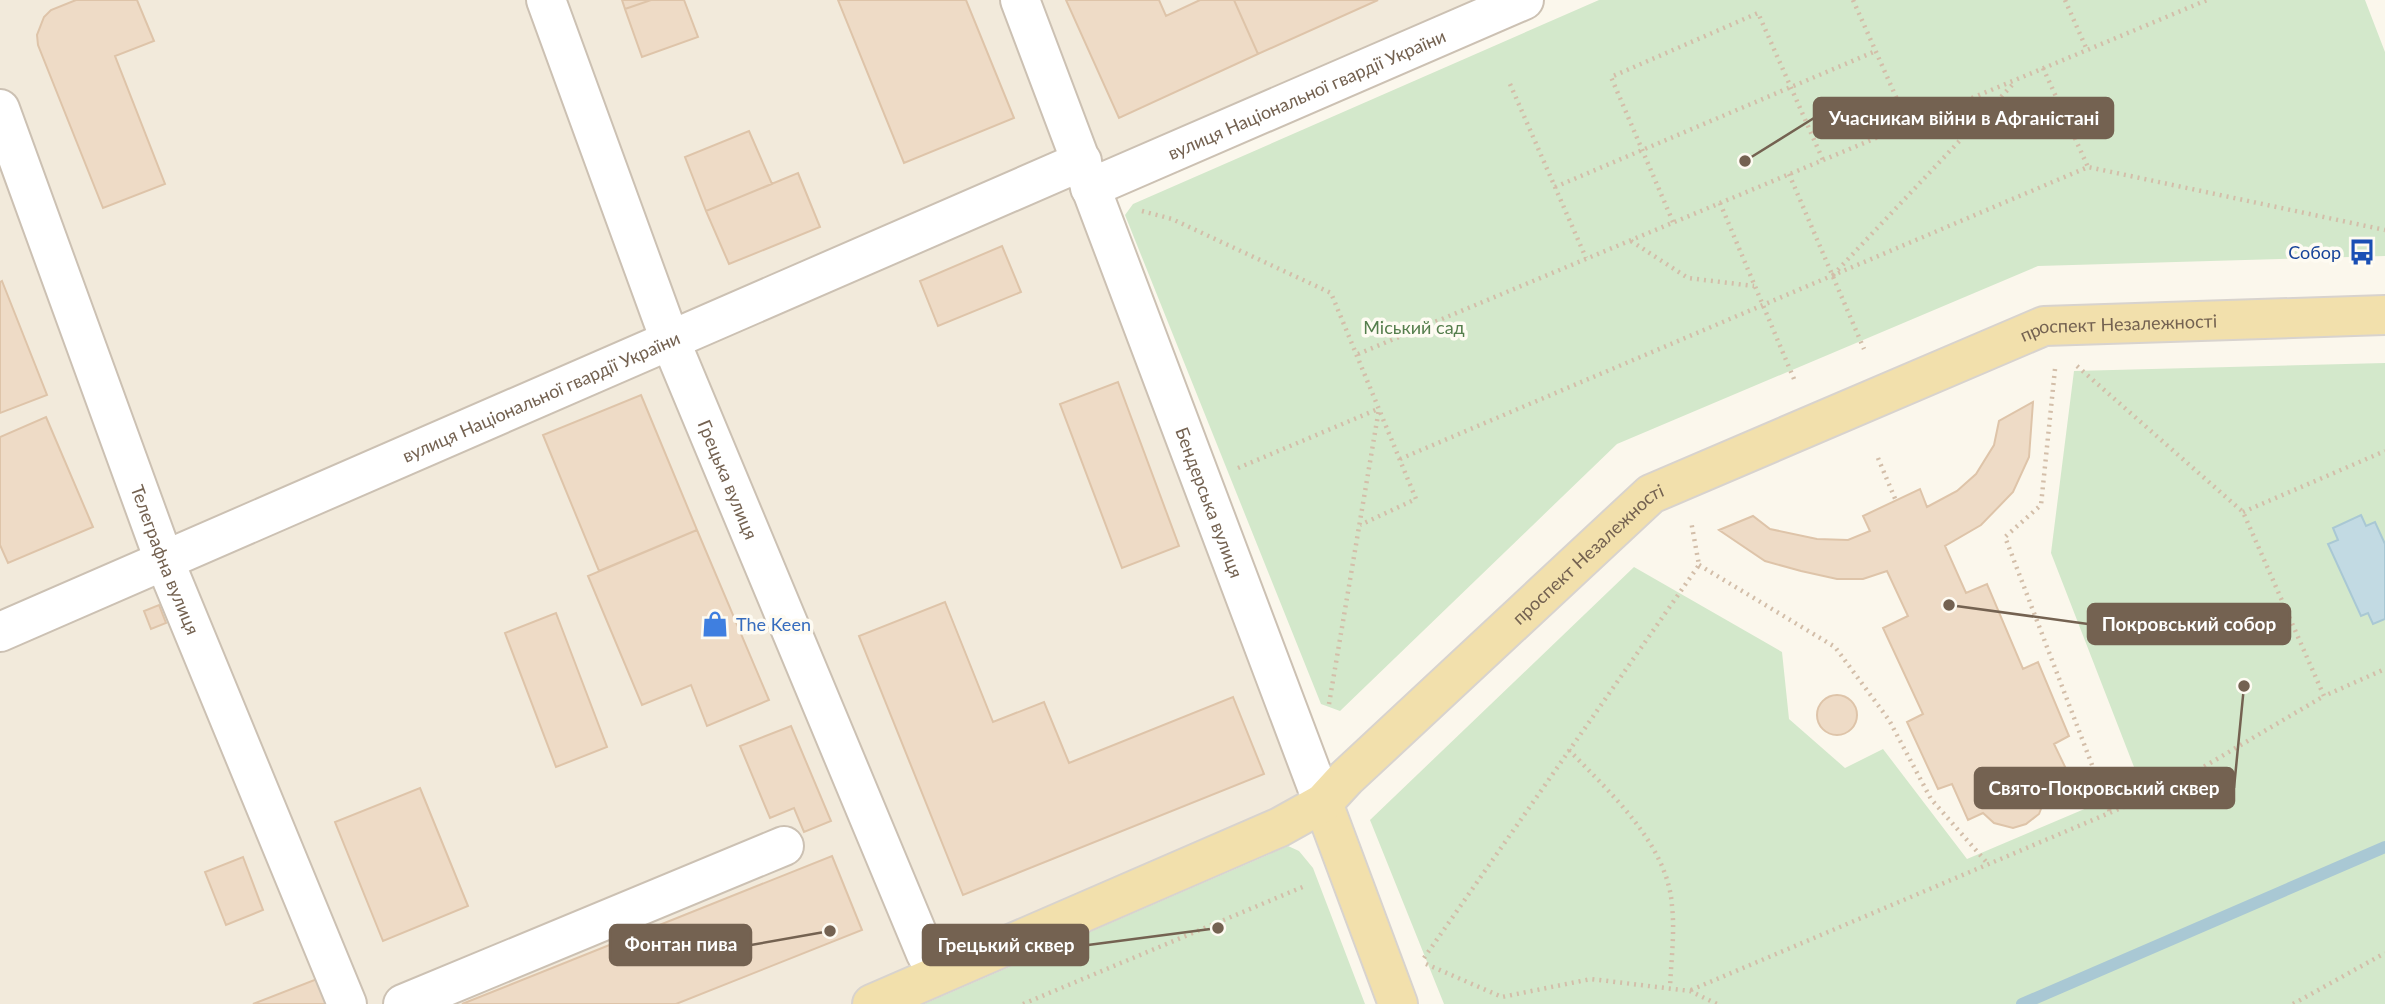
<svg xmlns="http://www.w3.org/2000/svg" width="2385" height="1004" viewBox="0 0 2385 1004" font-family="Lato,sans-serif">
<rect width="100%" height="100%" fill="#fbf7ec"/>
<!-- residential -->
<path fill="#f2eadb" d="M 0,0 L 1524,0 L 1091,188 L 1323,803 L 863,1004 L 0,1004 Z"/>
<!-- green -->
<path fill="#d3e8cb" d="M 1599,0 L 2365,0 L 2385,52 L 2385,256 L 2038,266 L 1617,444 L 1340,711 L 1321,704 L 1125,215 L 1133,204 Z
M 2385,363 L 2385,1004 L 1444,1004 L 1370,820 L 1634,567 L 1782,652 L 1789,719 L 1845,768 L 1883,749 L 1967,859 L 2141,785 L 2051,553 L 2074,371 Z
M 1288,846 L 1299,851 L 1313,868 L 1365,1004 L 924,1004 Z"/>
<!-- water -->
<path fill="#c2dae3" stroke="#a9c8d4" stroke-width="2" d="M 2361,515 L 2366,526 L 2375,522 L 2385,544 L 2385,619 L 2373,624 L 2368,613 L 2361,616 L 2328,544 L 2338,540 L 2333,528 Z"/>
<g fill="none" stroke-linecap="round" stroke-linejoin="round">
<!-- stream -->
<path stroke="#a9c8d4" stroke-width="12" d="M 2022,1004 L 2385,847"/>
</g>
<!-- building -->
<path fill="#eedbc6" stroke="#dec4a9" stroke-width="2" d="M 76,0 L 137,0 L 154,41 L 115,56 L 165,184 L 103,208 L 38,45 L 37,35 L 44,17 L 51,10 Z
M 622,0 L 651,0 L 625,9 Z
M 651,0 L 684,0 L 698,37 L 642,57 L 625,9 Z
M 838,0 L 966,0 L 1014,118 L 904,163 Z
M 1066,0 L 1159,0 L 1166,16 L 1200,0 L 1234,0 L 1258,54 L 1119,118 Z
M 1234,0 L 1378,0 L 1258,54 Z
M 749,131 L 772,184 L 706,211 L 685,157 Z
M 798,173 L 820,227 L 729,264 L 706,211 Z
M 1002,246 L 1021,292 L 938,326 L 920,281 Z
M 2,281 L 47,395 L 0,413 L 0,282 Z
M 1118,382 L 1179,546 L 1122,568 L 1060,404 Z
M 641,395 L 697,530 L 599,571 L 543,435 Z
M 2033,402 L 2029,457 L 2013,492 L 1981,525 L 1945,546 L 1966,593 L 1987,584 L 2023,669 L 2038,662 L 2069,736 L 2054,744 L 2068,773 L 2044,784 L 2046,796 L 2039,814 L 2026,824 L 2013,828 L 1994,823 L 1983,813 L 1968,820 L 1952,784 L 1938,789 L 1907,722 L 1923,714 L 1883,628 L 1908,616 L 1887,571 L 1863,579 L 1837,579 L 1801,571 L 1765,561 L 1719,530 L 1753,516 L 1770,529 L 1817,539 L 1848,540 L 1870,531 L 1863,516 L 1920,489 L 1927,507 L 1957,491 L 1976,474 L 1994,445 L 1999,421 Z
M 46,417 L 93,527 L 8,563 L 0,545 L 0,437 Z
M 697,530 L 769,700 L 707,726 L 691,685 L 642,705 L 588,576 Z
M 945,602 L 993,722 L 1044,702 L 1069,763 L 1233,697 L 1264,774 L 963,895 L 859,636 Z
M 159,605 L 166,623 L 151,629 L 144,611 Z
M 556,613 L 607,747 L 556,767 L 505,633 Z
M1817 715a20 20 0 1 1 40 0a20 20 0 1 1-40 0Z
M 791,726 L 831,821 L 804,832 L 794,808 L 770,818 L 740,746 Z
M 420,788 L 468,906 L 383,941 L 335,822 Z
M 832,856 L 862,930 L 676,1004 L 462,1004 Z
M 243,857 L 263,910 L 226,925 L 205,872 Z
M 317,979 L 327,1004 L 253,1004 Z"/>
<g fill="none" stroke-linecap="round" stroke-linejoin="round">
<!-- minor casing -->
<g stroke="#ccc1b3" stroke-width="42">
<g id="minor">
<path id="s1" d="M 546,0 L 670,340 L 926,954"/>
<path id="s2" d="M 1020,0 L 1323,803"/>
<path id="s3" d="M 0,109 L 164,560 L 347,1004"/>
<path id="s4" d="M 1090,188 L 1524,0"/>
<path id="s5" d="M 0,632 L 1082,161"/>
<path d="M 403,1004 L 784,846"/>
</g>
</g>
<!-- major casing -->
<g stroke="#d8d3ce" stroke-width="42">
<g id="major">
<path d="M 1323,803 L 1398,1004"/>
<path id="s6" d="M 872,1004 L 1280,827 L 1323,803 L 1346,778 L 1651,494 L 2044,326 L 2385,315"/>
</g>
</g>
<!-- path -->
<path stroke="#d3bea9" stroke-width="4.5" stroke-dasharray="2 5" stroke-linecap="butt" d="M 1853,0 L 1908,124
M 2065,0 L 2087,50
M 2043,68 L 2088,167
M 1510,84 L 1586,258
M 1789,174 L 1864,349
M 1555,187 L 1876,51
M 1720,203 L 1794,379
M 1142,211 L 1172,219 L 1331,293 L 1416,499 L 1360,525
M 1673,222 L 1611,77 L 1758,13 L 1823,160
M 1631,241 L 1688,278 L 1754,286
M 1833,275 L 2015,82
M 1358,354 L 2207,0
M 2077,366 L 2243,512 L 2324,696 L 2385,669
M 2055,369 L 2041,505 L 2005,537 L 2110,812
M 1878,458 L 1896,501
M 1400,459 L 2088,167 L 2385,230
M 1238,468 L 1378,409
M 2243,512 L 2385,451
M 1699,565 L 1835,647 L 1889,720 L 1931,799 L 1988,864
M 1329,704 L 1379,409
M 1569,750 C 1609,792 1668,844 1672,906 C 1675,933 1671,961 1670,988
M 1424,958 L 1699,565 L 1691,521
M 1426,964 L 1502,997 L 1591,979 L 1690,991 L 1717,1004
M 1691,990 L 2166,789 L 2324,696
M 1023,1004 L 1305,886
M 2293,1004 L 2385,953"/>
<!-- minor -->
<use href="#minor" stroke="#fff" stroke-width="38"/>
<!-- major -->
<use href="#major" stroke="#f2e0ac" stroke-width="38"/>
</g>
<!-- icons -->
<defs>
<g id="bus-bare" transform="scale(2.1)"><path d="M-5-6H5V4H4V6H2V4H-2V6H-4V4H-5ZM-3.5-4V0h7V-4ZM-3.5 1.2v1.5H-2V1.2ZM2 1.2v1.5H3.5V1.2Z" fill="#1a4fb4" stroke="#fefbf2" stroke-width="2.5" paint-order="stroke"/></g>
<g id="shop-bare" transform="scale(2.1)"><path d="M-5-2.5h2.3a2.7 3.5 0 0 1 5.4 0H5L5.5 6h-11ZM-1.5-2.5h3a1.5 2.3 0 0 0-3 0Z" fill="#3f7fe0" stroke="#fefbf2" stroke-width="2.5" paint-order="stroke"/></g>
</defs>
<g fill-rule="evenodd">
<use href="#bus-bare" x="2362" y="252"/>
<use href="#shop-bare" x="715" y="624"/>
</g>
<g text-anchor="middle" dominant-baseline="central" stroke-width="7" stroke-linejoin="round" paint-order="stroke">
<!-- street labels -->
<g font-size="18" fill="#746251" stroke="#fefbf2">
<text stroke="none"><textPath href="#s4" startOffset="236">вулиця Національної гвардії України</textPath></text>
<text stroke="none"><textPath href="#s6" startOffset="1446">проспект Незалежності</textPath></text>
<text stroke="none"><textPath href="#s5" startOffset="590">вулиця Національної гвардії України</textPath></text>
<text stroke="none"><textPath href="#s1" startOffset="513">Грецька вулиця</textPath></text>
<text stroke="none"><textPath href="#s2" startOffset="537">Бендерська вулиця</textPath></text>
<text stroke="none"><textPath href="#s6" startOffset="858">проспект Незалежності</textPath></text>
<text stroke="none"><textPath href="#s3" startOffset="480">Телеграфна вулиця</textPath></text>
</g>
<!-- transit labels -->
<g font-size="18" fill="#164399" stroke="#fefbf2" text-anchor="end">
<text x="2341" y="252">Собор</text>
</g>
<!-- park labels -->
<g font-size="18" fill="#557e4d" stroke="#fefbf2">
<text x="1414" y="327">Міський сад</text>
</g>
<!-- shop labels -->
<g font-size="18" fill="#366cbe" stroke="#fefbf2" text-anchor="start">
<text x="736" y="624">The Keen</text>
</g>
</g>
<!-- callouts -->
<path fill="none" stroke="#746251" stroke-width="2.5" d="M1745 161L1814 118M1949 605L2088 624M2244 686L2234 788M830 931L751 945M1218 928L1088 945"/>
<g fill="#746251" stroke="#fefbf2" stroke-width="2.5">
<circle cx="1745" cy="161" r="7"/>
<circle cx="1949" cy="605" r="7"/>
<circle cx="2244" cy="686" r="7"/>
<circle cx="830" cy="931" r="7"/>
<circle cx="1218" cy="928" r="7"/>
</g>
<g fill="#746251" stroke="#746251" stroke-width="2.5">
<rect x="1814" y="98" width="299" height="40" rx="7"/>
<rect x="2088" y="604" width="202" height="40" rx="7"/>
<rect x="1975" y="768" width="259" height="40" rx="7"/>
<rect x="610" y="925" width="141" height="40" rx="7"/>
<rect x="923" y="925" width="165" height="40" rx="7"/>
</g>
<g font-size="19" text-anchor="middle" font-weight="bold" fill="#fff">
<text x="1964" y="125">Учасникам війни в Афганістані</text>
<text x="2189" y="631">Покровський собор</text>
<text x="2104" y="795">Свято-Покровський сквер</text>
<text x="681" y="951">Фонтан пива</text>
<text x="1006" y="952">Грецький сквер</text>
</g>
</svg>
